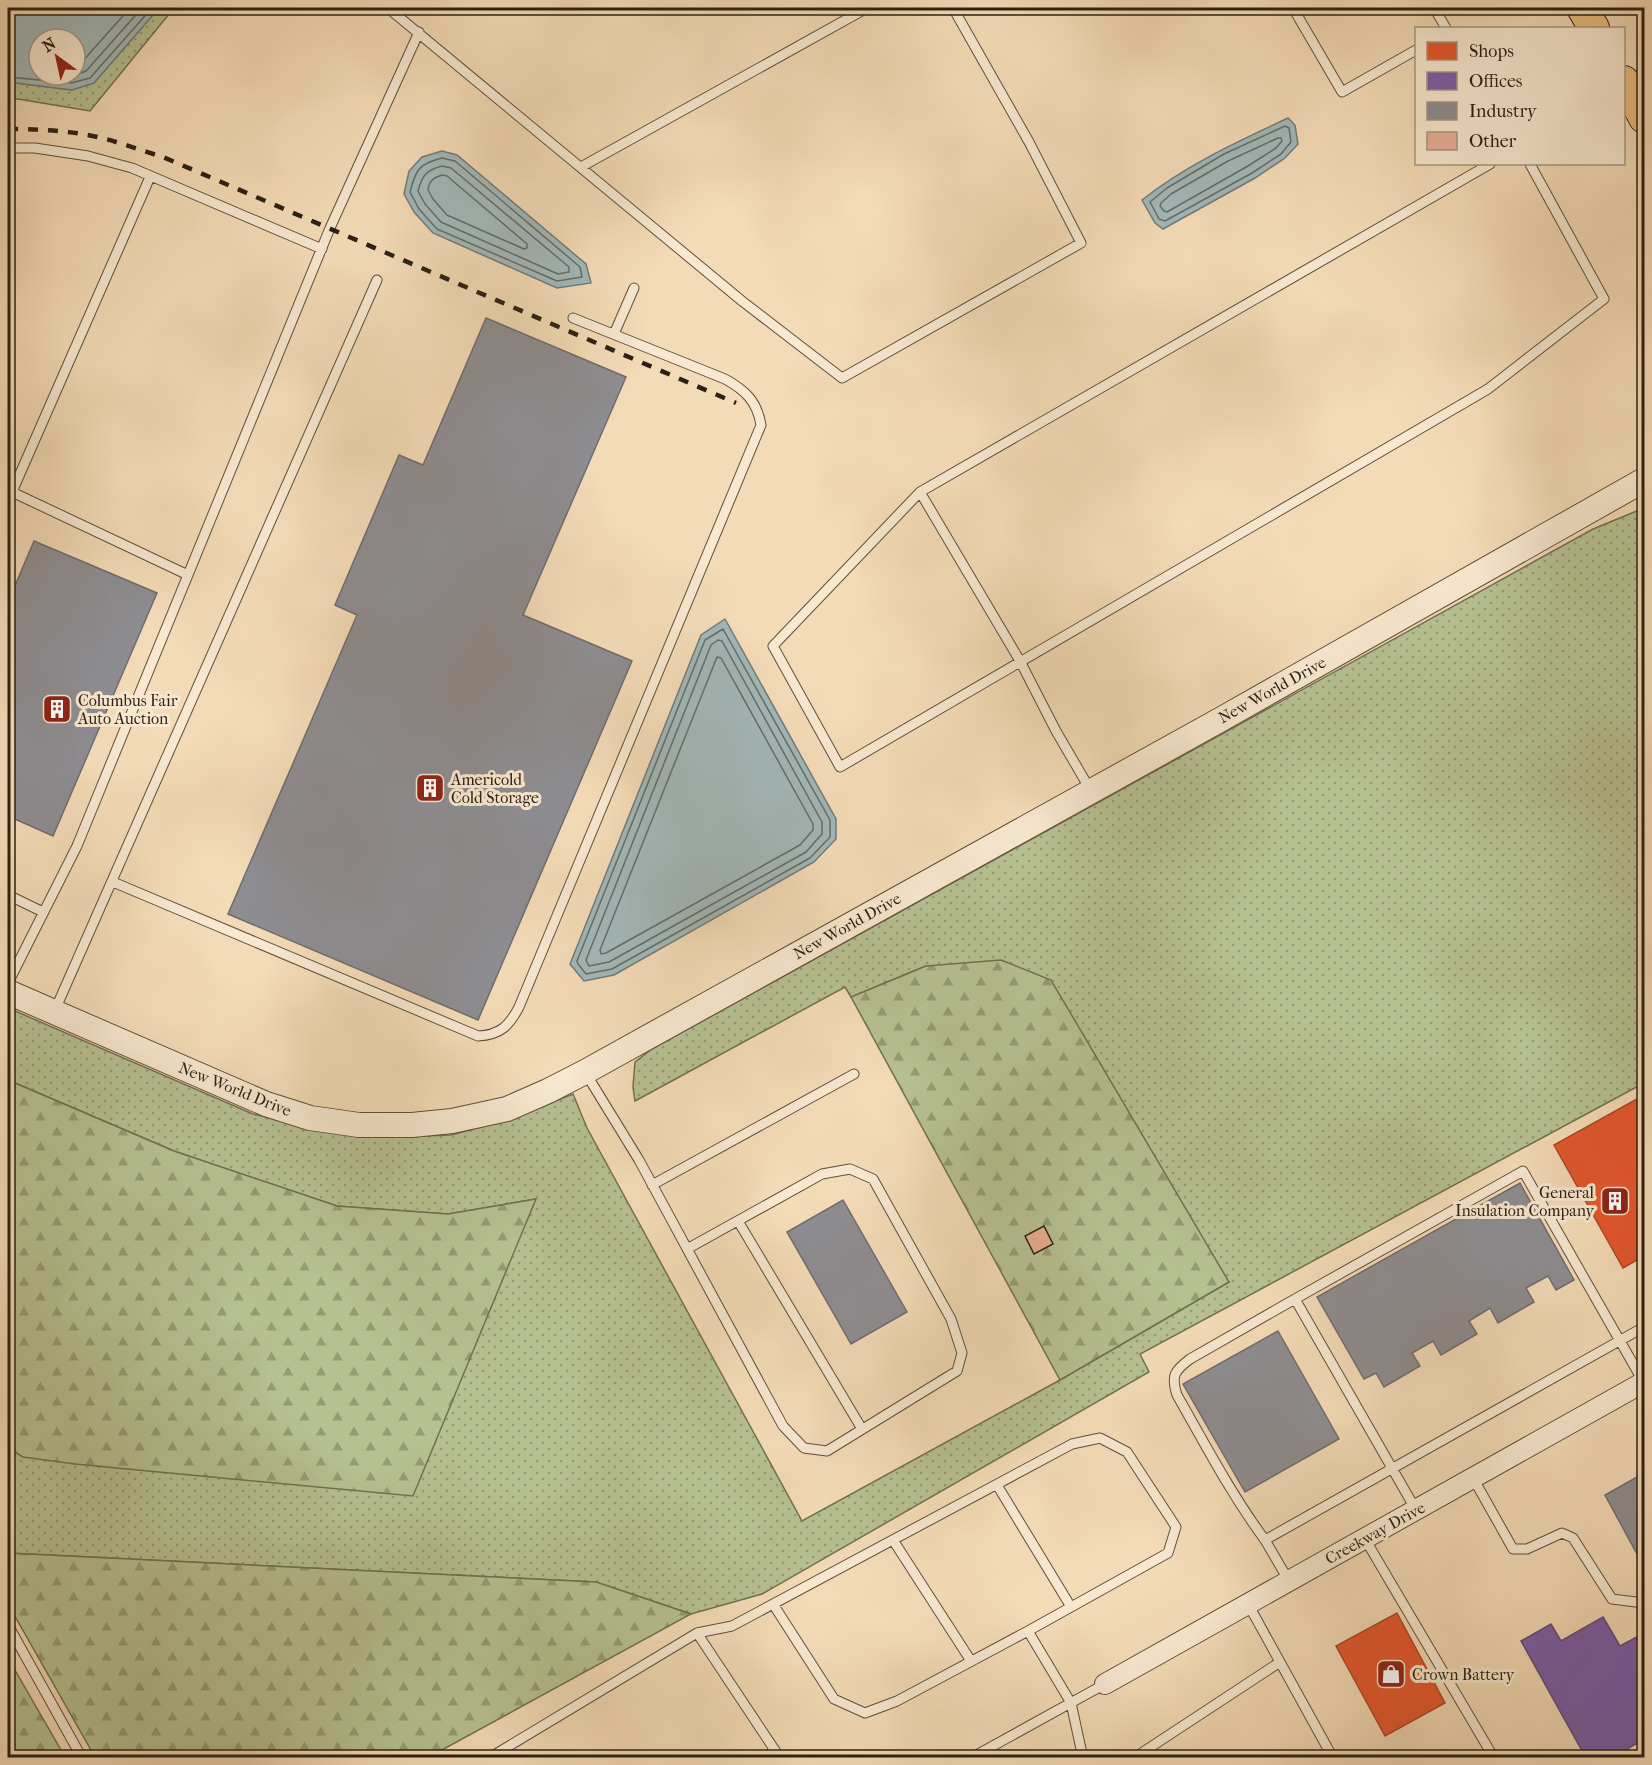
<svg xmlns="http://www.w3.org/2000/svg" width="1652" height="1765" viewBox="0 0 1652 1765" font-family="'IM FELL French Canon',serif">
<defs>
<pattern id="grass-dots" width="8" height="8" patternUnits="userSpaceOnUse" patternTransform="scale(1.5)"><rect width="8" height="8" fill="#b6c192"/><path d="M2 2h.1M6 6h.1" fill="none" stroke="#949c76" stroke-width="1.8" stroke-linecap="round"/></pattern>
<pattern id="forest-firs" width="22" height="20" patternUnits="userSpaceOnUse" patternTransform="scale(1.5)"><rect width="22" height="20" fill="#b6c192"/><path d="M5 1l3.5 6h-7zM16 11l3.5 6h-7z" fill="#949c76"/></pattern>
</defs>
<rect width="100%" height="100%" fill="#f4dbb7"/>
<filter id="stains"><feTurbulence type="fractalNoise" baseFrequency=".00333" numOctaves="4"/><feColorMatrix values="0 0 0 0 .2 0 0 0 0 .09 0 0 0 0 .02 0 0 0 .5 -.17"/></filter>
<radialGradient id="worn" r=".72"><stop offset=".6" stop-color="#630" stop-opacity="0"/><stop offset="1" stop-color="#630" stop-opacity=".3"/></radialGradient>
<!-- grass -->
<path fill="url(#grass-dots)" stroke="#717052" stroke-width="1.5" d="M 159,8 L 174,8 L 90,111 L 18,99 L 8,99 L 8,82 L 72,90 Z
M 1644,508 L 1644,1083 L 1140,1354 L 1149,1372 L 762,1594 L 691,1614 L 596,1582 L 8,1553 L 8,1447 L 23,1457 L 536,1199 L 448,1214 L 337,1206 L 174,1151 L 8,1080 L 8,1008 L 253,1114 L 324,1130 L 395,1137 L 451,1135 L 508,1120 L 573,1094 L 587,1128 L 802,1521 L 1060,1380 L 1229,1282 L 926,966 L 851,997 L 845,987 L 635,1101 L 633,1087 L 635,1062 L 652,1049 L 1593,529 Z"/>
<!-- forest -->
<path fill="url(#forest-firs)" stroke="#717052" stroke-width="1.5" d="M 1001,960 L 1051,980 L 1229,1282 L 1060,1380 L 851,997 L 926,966 Z
M 8,1080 L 174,1151 L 337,1206 L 448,1214 L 536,1199 L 413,1496 L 75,1464 L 23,1457 L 8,1447 Z
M 8,1553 L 596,1582 L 691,1614 L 429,1757 L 95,1757 L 8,1604 Z
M 8,1658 L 65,1757 L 8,1757 Z"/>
<!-- water -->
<path fill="#a1b8b9" stroke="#727b76" stroke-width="1.5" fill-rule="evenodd" d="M 8,8 L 159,8 L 94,83 L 72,90 L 8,82 ZM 39,39 L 75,39 L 75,75 L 39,75 Z
M 1288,118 L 1295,125 L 1298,144 L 1285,158 L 1255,178 L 1163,229 L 1155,223 L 1142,200 C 1186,165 1237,142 1288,118 Z
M 442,151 L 457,155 L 586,264 L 591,283 L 557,288 L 433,233 L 414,212 L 404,194 L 409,171 L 422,157 Z
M 725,619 L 836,819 L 836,839 L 814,862 L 614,975 L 584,981 L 570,964 L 701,635 Z"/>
<!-- shops -->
<path fill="#e4572e" stroke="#ad4626" stroke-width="1.5" d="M 1644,1095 L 1644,1256 L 1623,1268 L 1554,1145 Z
M 1397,1613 L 1445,1703 L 1385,1736 L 1336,1646 Z"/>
<!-- offices -->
<path fill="#7b5ea7" stroke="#634b7a" stroke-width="1.5" d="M 1603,1617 L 1620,1646 L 1644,1633 L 1644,1739 L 1612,1758 L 1586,1758 L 1521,1641 L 1551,1624 L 1561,1641 Z"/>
<!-- industry -->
<path fill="#8d8d92" stroke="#706c6c" stroke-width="1.5" d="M 486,318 L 626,377 L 523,615 L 632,661 L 478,1020 L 228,914 L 357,615 L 335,605 L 399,455 L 423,465 Z
M 34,541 L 157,593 L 53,836 L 8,816 L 8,602 Z
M 1520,1183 L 1574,1280 L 1556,1290 L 1548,1276 L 1526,1288 L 1534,1302 L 1498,1323 L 1490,1308 L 1469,1321 L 1477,1334 L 1441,1355 L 1433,1341 L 1412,1353 L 1420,1366 L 1384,1387 L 1376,1373 L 1364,1379 L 1317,1297 Z
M 843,1200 L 907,1312 L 851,1344 L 787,1232 Z
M 1278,1331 L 1339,1439 L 1245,1492 L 1183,1384 Z
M 1644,1473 L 1644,1567 L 1605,1495 Z"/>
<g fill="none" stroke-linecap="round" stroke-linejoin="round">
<!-- shore -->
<path stroke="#666c66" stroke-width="1.5" d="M 75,65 L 81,63 L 130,8
M 75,75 L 86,71 L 142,8
M 8,77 L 71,83 L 90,78 L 152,8
M 1285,126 L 1289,128 L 1291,142 L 1281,154 L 1252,173 L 1165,221 L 1159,219 L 1150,202 L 1167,188 L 1224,154 Z
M 1278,138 L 1281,138 L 1282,141 L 1276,148 L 1248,166 L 1167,212 L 1164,211 L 1160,206 L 1161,203 L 1171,194 L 1228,161 Z
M 442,158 L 455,161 L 580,267 L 582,277 L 557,281 L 437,229 L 419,209 L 410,192 C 416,169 419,164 442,158 Z
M 442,166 L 451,168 L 569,267 L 569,272 L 558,274 L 441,222 L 425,204 L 418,191 C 422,175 427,170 442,166 Z
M 442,175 L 447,176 L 527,244 L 527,248 L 524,249 L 447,215 L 433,199 L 428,190 C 429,181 433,178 442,175 Z
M 723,629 L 830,820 L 830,837 L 810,858 L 612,969 L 586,974 L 578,964 L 577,961 L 705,640 Z
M 718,640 L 722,641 L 822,822 L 822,834 L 806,852 L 609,962 L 589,966 L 586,960 L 711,645 Z
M 717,657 L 721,658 L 813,824 L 813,830 L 800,845 L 606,953 L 601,954 L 600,950 Z"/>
</g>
<!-- building -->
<path fill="#e7ae95" stroke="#2c2012" stroke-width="1.5" d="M 1044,1226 L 1053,1244 L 1034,1254 L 1025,1236 Z"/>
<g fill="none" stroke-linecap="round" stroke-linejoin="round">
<!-- service casing -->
<g stroke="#5e4f3b" stroke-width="11">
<path id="service" d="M 388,8 L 742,301 L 842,378 L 1081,243 L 1029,142 L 953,8
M 1293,8 L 1342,92 L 1416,50
M 1434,8 L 1446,28
M 8,148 L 35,148 L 88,156 L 132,168 L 322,249
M 1490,164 L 920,492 L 773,646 L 840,767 L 1488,389 L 1604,299 L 1530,164
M 581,167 L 867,8
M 614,334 L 634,288
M 12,492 L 150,177
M 920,492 L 1020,661 L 1056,731 L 1091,791
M 8,503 L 12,492 L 188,575
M 113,882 L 478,1036 C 500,1035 509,1026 519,1007 L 761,425 C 757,401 745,390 725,379 L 573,318
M 8,895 L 43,912
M 8,983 L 77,846 L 330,228 L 419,32
M 55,1010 L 377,280
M 585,1072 L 639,1160 L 783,1426 L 804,1448 L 827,1451 L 957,1371 L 962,1353 L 951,1319 L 873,1179 L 850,1169 L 822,1174 L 687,1249
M 652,1185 L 854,1074
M 738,1221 L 862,1429
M 1473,1478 L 1513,1549 L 1527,1549 L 1562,1533 L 1573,1538 L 1612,1599 L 1644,1603
M 997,1485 L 1071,1607
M 1416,1510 L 1295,1299 L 1523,1171 L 1644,1383
M 1365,1539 L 1494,1758
M 893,1540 L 971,1661
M 1265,1540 C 1231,1494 1205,1444 1177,1395 C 1171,1376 1174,1371 1190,1359 L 1295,1299
M 1289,1581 L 1265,1540 L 1644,1327
M 773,1604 L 834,1699 L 865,1713 L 897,1701 L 1028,1631
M 1248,1604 L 1333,1758
M 8,1625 L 82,1758
M 697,1633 L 732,1626 L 1072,1444 L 1100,1438 L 1127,1452 L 1176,1527 L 1168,1553 L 1028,1631 L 1071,1703 L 1083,1758
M 489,1758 L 697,1633 L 780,1758
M 763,1758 L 775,1750
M 971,1758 L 1105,1684
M 1134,1758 L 1280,1662"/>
</g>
<!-- minor casing -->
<g stroke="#5e4f3b" stroke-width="22">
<path id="minor" d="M 1105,1684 L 1644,1382"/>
</g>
<!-- tertiary casing -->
<g stroke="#5e4f3b" stroke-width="26">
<path id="tertiary" d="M 8,992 L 266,1104 L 310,1118 L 359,1125 L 412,1125 L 452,1121 L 507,1109 L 548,1091 L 585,1072 L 1218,721 L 1644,480"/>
</g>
<!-- primary casing -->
<g stroke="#2c2012" stroke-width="32">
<path id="primary" d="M 1582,8 L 1594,28
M 1624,81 L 1644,118"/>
</g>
<!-- service -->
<use href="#service" stroke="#f8e8d0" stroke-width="9"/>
<!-- minor -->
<use href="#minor" stroke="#f8e8d0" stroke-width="20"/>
<!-- tertiary -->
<use href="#tertiary" stroke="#f8e8d0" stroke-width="24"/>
<!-- primary -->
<use href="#primary" stroke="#eabe7c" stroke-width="30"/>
<!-- rail -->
<path stroke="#2c2012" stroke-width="4.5" stroke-dasharray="10 10" stroke-linecap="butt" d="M 8,129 C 33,129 57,130 82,134 C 109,138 136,149 163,157 L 736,403"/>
</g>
<!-- icons -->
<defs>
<g id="building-square" transform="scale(1.5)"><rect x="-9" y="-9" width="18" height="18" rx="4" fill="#8f2418" stroke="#f8e8d0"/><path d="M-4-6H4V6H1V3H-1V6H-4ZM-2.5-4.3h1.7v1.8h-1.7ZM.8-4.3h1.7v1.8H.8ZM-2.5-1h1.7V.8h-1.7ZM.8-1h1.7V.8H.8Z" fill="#fff"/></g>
<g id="shop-square" transform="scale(1.5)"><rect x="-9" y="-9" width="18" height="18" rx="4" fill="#8f2418" stroke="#f8e8d0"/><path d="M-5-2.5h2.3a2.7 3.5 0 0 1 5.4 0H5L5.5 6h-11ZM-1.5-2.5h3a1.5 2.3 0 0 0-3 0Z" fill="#fff"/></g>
</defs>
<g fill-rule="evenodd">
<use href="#building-square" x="57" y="709"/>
<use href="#building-square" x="430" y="788"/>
<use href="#building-square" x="1615" y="1201"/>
<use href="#shop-square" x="1391" y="1674"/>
</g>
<g text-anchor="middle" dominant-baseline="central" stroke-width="6" stroke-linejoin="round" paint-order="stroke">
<!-- street labels -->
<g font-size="16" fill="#2c2012" stroke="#f8e8d0">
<text transform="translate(1272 690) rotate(-29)">New World Drive</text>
<text transform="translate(847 926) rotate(-29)">New World Drive</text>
<text transform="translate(235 1089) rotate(22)">New World Drive</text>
<text transform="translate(1375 1533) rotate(-29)">Creekway Drive</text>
</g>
<!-- poi labels -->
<g font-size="16" fill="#2c2012" stroke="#f8e8d0" text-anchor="start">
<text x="78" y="700">Columbus Fair<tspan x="78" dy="18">Auto Auction</tspan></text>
<text x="451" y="779">Americold<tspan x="451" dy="18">Cold Storage</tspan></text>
<text x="1594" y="1192" text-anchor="end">General<tspan x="1594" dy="18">Insulation Company</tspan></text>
<text x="1412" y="1674">Crown Battery</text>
</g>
</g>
<!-- margin -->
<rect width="1652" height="1765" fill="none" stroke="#f4dbb7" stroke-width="30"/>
<rect x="9" y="9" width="1634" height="1747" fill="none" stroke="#2c2012" stroke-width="3"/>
<rect x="15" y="15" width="1622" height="1735" fill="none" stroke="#2c2012" stroke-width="1.5"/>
<!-- legend -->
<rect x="1415" y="27" width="210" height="138" fill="#f8e8d0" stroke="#a69884" stroke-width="1.5"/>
<rect x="1427" y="42" width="30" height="18" fill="#e4572e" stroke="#a69884" stroke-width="1.5"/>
<text x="1469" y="57" font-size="18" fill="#2c2012">Shops</text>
<rect x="1427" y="72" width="30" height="18" fill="#7b5ea7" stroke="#a69884" stroke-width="1.5"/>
<text x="1469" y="87" font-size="18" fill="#2c2012">Offices</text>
<rect x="1427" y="102" width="30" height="18" fill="#8d8d92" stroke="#a69884" stroke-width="1.5"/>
<text x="1469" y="117" font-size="18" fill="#2c2012">Industry</text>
<rect x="1427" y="132" width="30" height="18" fill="#e7ae95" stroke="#a69884" stroke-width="1.5"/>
<text x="1469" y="147" font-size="18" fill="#2c2012">Other</text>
<!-- north arrow -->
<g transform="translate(57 57) rotate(327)"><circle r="28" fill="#f8e8d0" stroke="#a69884" stroke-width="1.5"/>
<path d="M0-4.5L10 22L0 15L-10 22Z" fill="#8f2418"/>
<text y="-9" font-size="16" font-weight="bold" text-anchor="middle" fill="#2c2012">N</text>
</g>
<rect width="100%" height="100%" filter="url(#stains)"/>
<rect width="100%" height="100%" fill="url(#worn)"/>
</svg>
